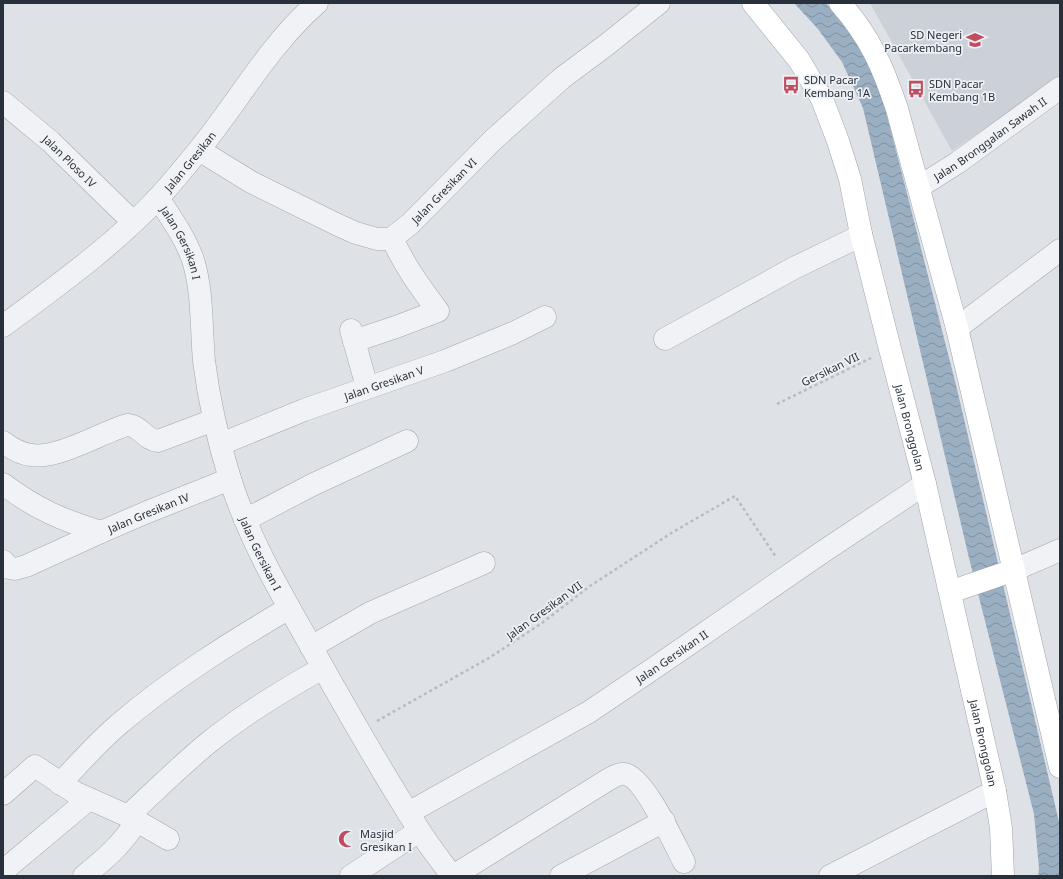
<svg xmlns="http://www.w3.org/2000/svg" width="1063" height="879" viewBox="0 0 1063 879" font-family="'Noto Sans',sans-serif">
<defs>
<pattern id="water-waves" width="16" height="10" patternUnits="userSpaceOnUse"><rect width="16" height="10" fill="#9bafc3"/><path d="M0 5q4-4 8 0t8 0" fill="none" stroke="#7e8fa0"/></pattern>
</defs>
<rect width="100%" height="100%" fill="#dee1e6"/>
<!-- built -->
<path fill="#ccd0d7" d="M 870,3 L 1060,3 L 1060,77 L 952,151 Z"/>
<!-- water -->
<path fill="url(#water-waves)" d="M 794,3 L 826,3 L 843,24 L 866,56 L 879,84 L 956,385 L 1060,826 L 1060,876 L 1038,876 L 1039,868 L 1034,814 L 969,558 L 863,108 L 842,62 L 818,29 Z"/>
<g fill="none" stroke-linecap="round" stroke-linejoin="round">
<!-- minor casing -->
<g stroke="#a4a8af" stroke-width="23">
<g id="minor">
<path id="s1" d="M 3,102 L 51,142 L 133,222"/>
<path id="s2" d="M 199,150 L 251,182 L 338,225 L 356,233 L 377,239 L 385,239 L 392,238 L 410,224 L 494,139 L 532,105 L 562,78 L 605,46 L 659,3"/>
<path id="s3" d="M 919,187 L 957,163 L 1060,88"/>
<path id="s4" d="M 158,198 C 171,218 185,237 193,260 C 203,292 201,328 204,361 C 209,401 218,440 230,479 C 249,539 281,594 312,648 C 346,709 381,771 419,830 C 429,846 441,861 452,876"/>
<path id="s5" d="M 3,326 C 57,286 113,246 159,197 C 172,183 185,167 198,151 C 238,102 269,45 317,3"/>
<path d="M 957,328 L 1060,250"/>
<path d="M 351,330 L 367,387"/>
<path d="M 665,339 L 794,268 L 852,240 L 861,234"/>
<path d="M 354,341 L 396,327 L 438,311 C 420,287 404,265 392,238"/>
<path d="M 3,442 C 11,448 21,454 31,455 C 59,459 100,433 127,425 C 140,425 145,440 158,441 L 214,420"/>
<path id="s6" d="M 221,444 L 304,410 L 445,361 L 513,333 L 545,317"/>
<path id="s7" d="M 3,484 C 36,509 62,520 101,532 L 145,513 L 230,479"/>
<path d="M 245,520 L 312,485 L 407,441"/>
<path d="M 3,561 L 9,568 L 15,569 L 26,566 L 101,532"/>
<path d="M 1014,570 L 1060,550"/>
<path d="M 311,647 L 370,613 L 484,563"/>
<path d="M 60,784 C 79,763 97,743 118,725 C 170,680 230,643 289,608"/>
<path d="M 3,794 L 35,766 L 74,792 L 128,816 L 168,839"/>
<path id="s8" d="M 408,813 L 589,712 L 660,664 L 824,551 L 925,484"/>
<path d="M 128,816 C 155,791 180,766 208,743 C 244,714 283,690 323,668"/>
<path d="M 3,871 L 89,799"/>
<path d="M 84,876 C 104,860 124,843 137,820"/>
<path d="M 351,876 L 419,831"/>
<path d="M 453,876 L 606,781 C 611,778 619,773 625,774 C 644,777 675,845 684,862"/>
<path d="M 561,876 L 664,821"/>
<path d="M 830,876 L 995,791"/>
</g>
</g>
<!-- major casing -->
<g stroke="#9ea6b0" stroke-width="23">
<g id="major">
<path id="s9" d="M 753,3 L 799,60 L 822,99 L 838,141 L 850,179 L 861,234 L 890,349 L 925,484 L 995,791 L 1001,828 L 1003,876"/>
<path d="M 840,3 C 870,37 883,67 897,109 L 957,328 L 1060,767"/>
<path d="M 950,592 L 1014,570"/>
</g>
</g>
<!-- path -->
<path stroke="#b8bcc1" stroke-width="2.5" stroke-dasharray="3 3" stroke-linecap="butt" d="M 777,404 L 871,358
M 377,721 L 489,658 L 542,623 L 590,586 L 673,532 L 735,496 L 776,557"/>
<!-- minor -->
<use href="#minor" stroke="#f0f2f5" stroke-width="22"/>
<!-- major -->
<use href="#major" stroke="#fff" stroke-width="22"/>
</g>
<!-- icons -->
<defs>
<g id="school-bare" transform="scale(1.38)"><path d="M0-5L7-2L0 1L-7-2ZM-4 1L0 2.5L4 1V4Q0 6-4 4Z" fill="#c14c60" stroke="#edf0f4" stroke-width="2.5" paint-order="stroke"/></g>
<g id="bus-bare" transform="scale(1.38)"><path d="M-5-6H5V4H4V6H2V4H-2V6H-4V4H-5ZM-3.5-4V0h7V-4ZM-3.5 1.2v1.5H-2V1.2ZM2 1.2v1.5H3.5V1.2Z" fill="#c14c60" stroke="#edf0f4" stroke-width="2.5" paint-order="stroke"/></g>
<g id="mosque-bare" transform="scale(1.38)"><path d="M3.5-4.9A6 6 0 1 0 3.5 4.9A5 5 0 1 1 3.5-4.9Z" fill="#c14c60" stroke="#edf0f4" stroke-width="2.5" paint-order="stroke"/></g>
</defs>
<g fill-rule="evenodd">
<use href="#school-bare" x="975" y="40"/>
<use href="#bus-bare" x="791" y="85"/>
<use href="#bus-bare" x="916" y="89"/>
<use href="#mosque-bare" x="347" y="839"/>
</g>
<g text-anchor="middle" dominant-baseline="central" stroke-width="3.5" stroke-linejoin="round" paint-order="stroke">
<!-- poi labels -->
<g font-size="11" fill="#28303b" stroke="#edf0f4" text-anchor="start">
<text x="962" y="34" text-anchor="end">SD Negeri<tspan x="962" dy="13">Pacarkembang</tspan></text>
<text x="804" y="79">SDN Pacar<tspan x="804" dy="13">Kembang 1A</tspan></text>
<text x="929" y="83">SDN Pacar<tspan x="929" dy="13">Kembang 1B</tspan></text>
<text x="360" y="833">Masjid<tspan x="360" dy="13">Gresikan I</tspan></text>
</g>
<!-- street labels -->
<g font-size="11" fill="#28303b" stroke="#edf0f4">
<text stroke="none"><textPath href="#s3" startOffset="86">Jalan Bronggalan Sawah II</textPath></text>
<text stroke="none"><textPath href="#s5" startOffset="250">Jalan Gresikan</textPath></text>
<text stroke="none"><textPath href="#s1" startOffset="89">Jalan Ploso IV</textPath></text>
<text stroke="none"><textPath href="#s2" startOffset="285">Jalan Gresikan VI</textPath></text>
<text stroke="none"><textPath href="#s4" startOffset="51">Jalan Gersikan I</textPath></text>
<text transform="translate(830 369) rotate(-26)">Gersikan VII</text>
<text stroke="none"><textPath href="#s6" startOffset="174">Jalan Gresikan V</textPath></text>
<text stroke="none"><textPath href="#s9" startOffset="459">Jalan Bronggolan</textPath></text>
<text stroke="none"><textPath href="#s7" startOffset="161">Jalan Gresikan IV</textPath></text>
<text stroke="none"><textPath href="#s4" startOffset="375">Jalan Gersikan I</textPath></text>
<text transform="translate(544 610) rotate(-36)">Jalan Gresikan VII</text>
<text stroke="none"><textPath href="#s8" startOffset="307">Jalan Gersikan II</textPath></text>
<text stroke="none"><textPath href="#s9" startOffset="783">Jalan Bronggolan</textPath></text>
</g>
</g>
<!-- border -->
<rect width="1063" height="879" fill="none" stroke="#28303b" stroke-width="8"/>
</svg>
